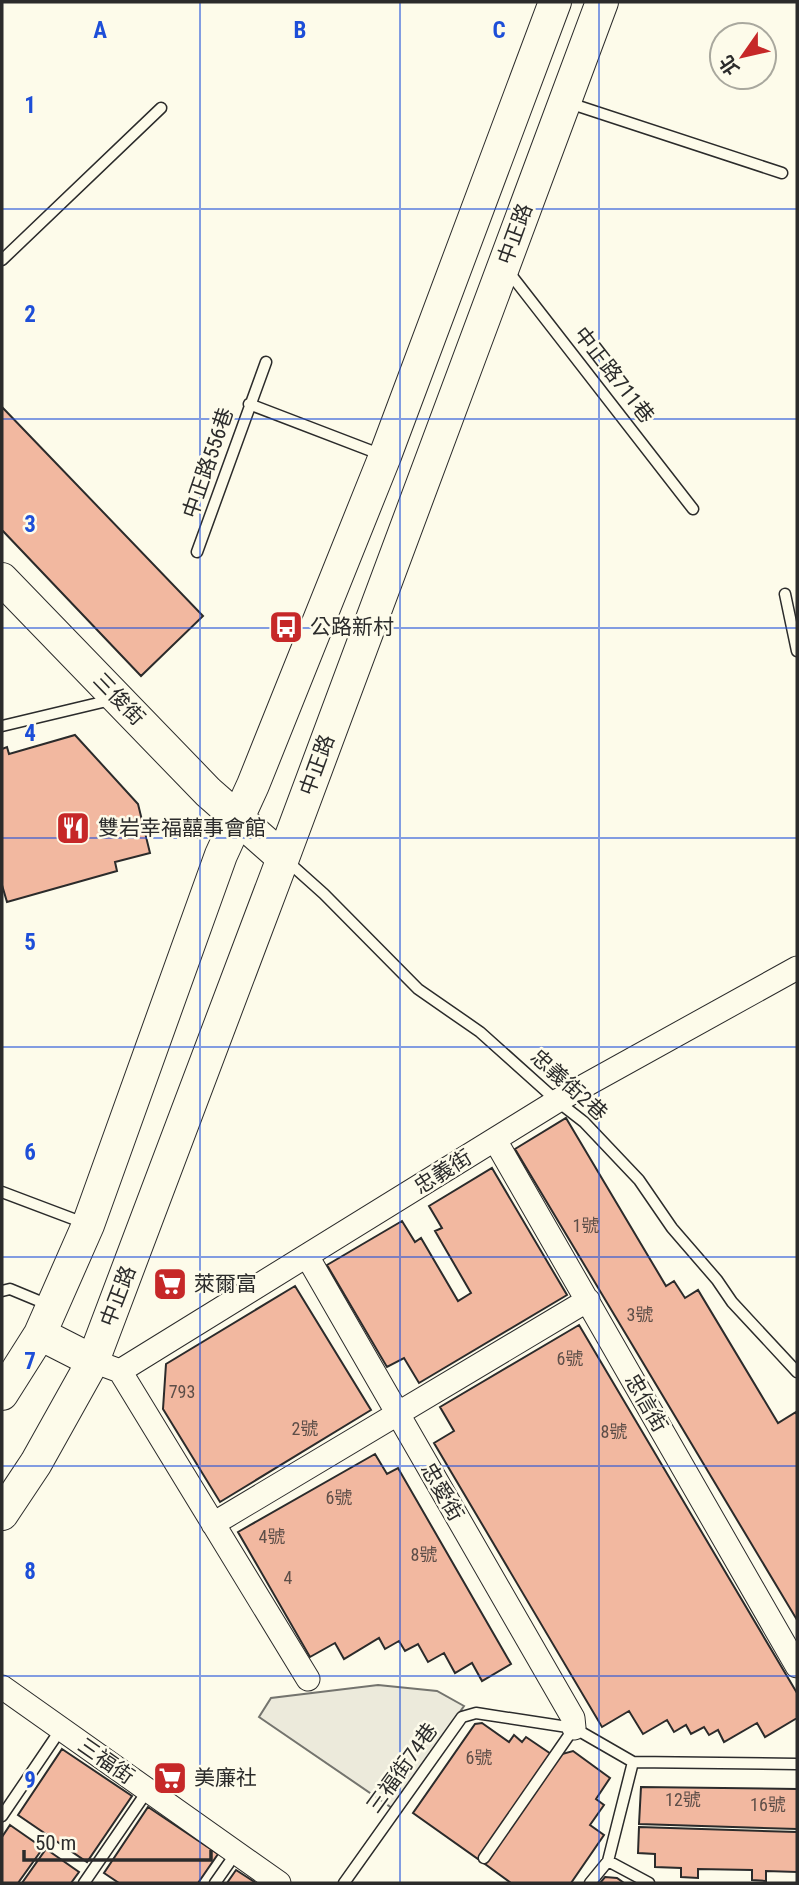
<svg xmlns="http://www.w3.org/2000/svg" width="799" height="1885" viewBox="0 0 799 1885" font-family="'Roboto Condensed','Noto Sans TC',sans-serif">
<rect width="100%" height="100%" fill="#fdfbea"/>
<!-- parking -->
<path fill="#eceadb" stroke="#74746e" stroke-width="2" d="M 378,1685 L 437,1691 L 464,1706 L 392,1808 L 259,1717 L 271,1698 Z"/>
<!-- building -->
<path fill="#f2b8a0" stroke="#2b2b2b" stroke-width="2" d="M 2,407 L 203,616 L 141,676 L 2,530 Z
M 75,735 L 138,804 L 150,853 L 115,862 L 117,871 L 7,902 L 2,885 L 2,749 L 7,747 L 9,754 Z
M 566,1118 L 666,1286 L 674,1281 L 685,1298 L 698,1290 L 778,1423 L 796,1412 L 797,1415 L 797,1620 L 515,1149 Z
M 492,1168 L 567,1295 L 419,1383 L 404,1358 L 387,1367 L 327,1265 L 402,1221 L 415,1242 L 421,1238 L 458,1301 L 471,1293 L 435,1231 L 442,1228 L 429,1206 Z
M 295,1286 L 371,1410 L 220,1502 L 163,1409 L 166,1364 Z
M 579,1325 L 797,1693 L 797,1718 L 765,1737 L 757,1723 L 724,1742 L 718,1730 L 709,1735 L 704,1727 L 691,1734 L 686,1725 L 674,1732 L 667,1720 L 643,1734 L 629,1711 L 602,1727 L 434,1443 L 454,1431 L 440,1407 Z
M 375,1454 L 387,1474 L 398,1468 L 511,1664 L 482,1681 L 472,1663 L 455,1673 L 444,1653 L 428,1662 L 418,1644 L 405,1651 L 399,1641 L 385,1649 L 379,1638 L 344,1659 L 335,1643 L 310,1657 L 238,1532 Z
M 482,1723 L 509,1742 L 514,1735 L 522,1742 L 526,1737 L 551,1754 L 478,1859 L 413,1813 L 475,1724 Z
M 62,1749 L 132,1796 L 87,1862 L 18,1815 Z
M 573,1751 L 610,1778 L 596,1799 L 604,1805 L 590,1825 L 604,1835 L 571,1883 L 511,1883 L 485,1864 L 562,1754 Z
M 641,1787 L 797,1789 L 797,1829 L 639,1824 Z
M 148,1807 L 218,1854 L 198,1883 L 119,1883 L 104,1873 Z
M 10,1825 L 43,1848 L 18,1883 L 2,1883 L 2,1837 Z
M 639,1827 L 797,1832 L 797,1872 L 766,1871 L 766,1881 L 752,1880 L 752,1870 L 698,1869 L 698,1878 L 681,1877 L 681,1868 L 655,1867 L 655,1854 L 638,1853 Z
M 46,1849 L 79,1872 L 71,1883 L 22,1883 Z
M 236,1870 L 256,1883 L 227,1883 Z
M 605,1877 L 617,1878 L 624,1883 L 600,1883 Z"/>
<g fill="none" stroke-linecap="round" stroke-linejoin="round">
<!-- lane casing -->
<g stroke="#2b2b2b" stroke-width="13">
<path id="lane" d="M 569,103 L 782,173
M 2,260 L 161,108
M 508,271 L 693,509
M 249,404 L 382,455
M 197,552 L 266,362
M 785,594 L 797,651
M 2,726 L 111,700
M 286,860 L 324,894 L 418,989 L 480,1032 L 557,1101 L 584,1122 L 639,1180 L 672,1228 L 717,1280 L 732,1302 L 797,1372
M 2,1192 L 84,1223
M 2,1291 L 10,1289 L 51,1306
M 2,1816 L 61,1729
M 484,1858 L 574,1728
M 608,1861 L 633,1762
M 84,1883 L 148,1790
M 215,1883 L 236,1853
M 344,1883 L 462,1717 L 476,1713 L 574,1728 L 633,1762 L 797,1764
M 590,1883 L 608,1861 L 649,1883"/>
</g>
<!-- street casing -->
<g stroke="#2b2b2b" stroke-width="25">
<path id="street" d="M 495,1140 L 797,1666
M 307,1256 L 573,1718 L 574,1728
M 93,1361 L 120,1371 L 557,1101 L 797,968
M 120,1371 L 308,1679
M 213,1524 L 588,1300
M 2,1687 L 279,1883"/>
</g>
<!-- secondary casing -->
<g stroke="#2b2b2b" stroke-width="34">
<path id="secondary" d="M 2,579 L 208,792 L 283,858
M 40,1334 L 93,1361
M 2,1394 L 40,1334 L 88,1225 L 221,855 L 253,785 L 385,456 L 555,2
M 2,1514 L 36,1463 L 93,1361 L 283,858 L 602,2"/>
</g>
<!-- lane -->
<use href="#lane" stroke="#fdfbea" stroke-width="10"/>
<!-- street -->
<use href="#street" stroke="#fdfbea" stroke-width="23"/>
<!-- secondary -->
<use href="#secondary" stroke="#fdfbea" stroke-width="32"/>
</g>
<!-- grid -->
<path fill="none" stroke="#1d4ed8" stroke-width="2" stroke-opacity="0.55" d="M 200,2 L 200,1883M 400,2 L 400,1883M 599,2 L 599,1883M 2,209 L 797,209M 2,419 L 797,419M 2,628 L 797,628M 2,838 L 797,838M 2,1047 L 797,1047M 2,1257 L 797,1257M 2,1466 L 797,1466M 2,1676 L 797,1676"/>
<!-- icons -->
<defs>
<g id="bus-square" transform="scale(1.75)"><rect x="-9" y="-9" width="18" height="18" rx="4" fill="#c62828" stroke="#fdfbea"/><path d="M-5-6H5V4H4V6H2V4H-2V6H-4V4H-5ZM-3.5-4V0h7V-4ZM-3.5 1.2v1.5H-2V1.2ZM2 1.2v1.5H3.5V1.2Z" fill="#fff"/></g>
<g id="restaurant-square" transform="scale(1.75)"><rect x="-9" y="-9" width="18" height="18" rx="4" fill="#c62828" stroke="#fdfbea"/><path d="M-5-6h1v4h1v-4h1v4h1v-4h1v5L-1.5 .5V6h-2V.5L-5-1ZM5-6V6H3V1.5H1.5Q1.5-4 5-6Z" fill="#fff"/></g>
<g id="supermarket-square" transform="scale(1.75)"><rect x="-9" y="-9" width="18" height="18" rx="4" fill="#c62828" stroke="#fdfbea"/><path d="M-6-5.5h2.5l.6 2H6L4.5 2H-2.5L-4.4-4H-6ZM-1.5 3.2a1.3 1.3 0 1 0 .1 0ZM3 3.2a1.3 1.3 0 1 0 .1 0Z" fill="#fff"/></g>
</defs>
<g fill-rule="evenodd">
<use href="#bus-square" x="286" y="627"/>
<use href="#restaurant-square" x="73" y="828"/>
<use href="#supermarket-square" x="170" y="1284"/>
<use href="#supermarket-square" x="170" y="1778"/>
</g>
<g text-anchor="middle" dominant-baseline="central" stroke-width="5" stroke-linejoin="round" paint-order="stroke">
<!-- number labels -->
<g font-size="18" fill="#5d4e48">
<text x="586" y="1225">1號</text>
<text x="640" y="1314">3號</text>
<text x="570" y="1358">6號</text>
<text x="182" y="1391">793</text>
<text x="305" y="1428">2號</text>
<text x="614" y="1431">8號</text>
<text x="339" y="1497">6號</text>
<text x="272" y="1536">4號</text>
<text x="424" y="1554">8號</text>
<text x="288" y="1577">4</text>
<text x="479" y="1757">6號</text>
<text x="683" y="1799">12號</text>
<text x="768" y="1804">16號</text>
</g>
<!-- street labels -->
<g font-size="21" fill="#2b2b2b" stroke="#fdfbea">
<text transform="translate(515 234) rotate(-70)">中正路</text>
<text transform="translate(614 375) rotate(52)">中正路711巷</text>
<text transform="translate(208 463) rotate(-71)">中正路556巷</text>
<text transform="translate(119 699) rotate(46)">三俊街</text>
<text transform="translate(317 765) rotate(-70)">中正路</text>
<text transform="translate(569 1085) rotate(42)">忠義街2巷</text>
<text transform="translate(443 1172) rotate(-32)">忠義街</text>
<text transform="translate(118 1296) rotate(-69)">中正路</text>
<text transform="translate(646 1403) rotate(60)">忠信街</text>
<text transform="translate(442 1492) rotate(60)">忠愛街</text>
<text transform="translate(106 1761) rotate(35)">三福街</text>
<text transform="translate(402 1768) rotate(-54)">三福街74巷</text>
</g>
<!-- poi labels -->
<g font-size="21" fill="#2b2b2b" stroke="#fdfbea" text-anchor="start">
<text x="310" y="627">公路新村</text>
<text x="98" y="828">雙岩幸福囍事會館</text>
<text x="194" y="1284">萊爾富</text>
<text x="194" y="1778">美廉社</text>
</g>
</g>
<g font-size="23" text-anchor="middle" font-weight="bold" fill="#1d4ed8" stroke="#fdfbea" stroke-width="5" stroke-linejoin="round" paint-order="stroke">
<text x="100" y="38">A</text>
<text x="300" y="38">B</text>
<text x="499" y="38">C</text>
<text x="30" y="113">1</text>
<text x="30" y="322">2</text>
<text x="30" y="532">3</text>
<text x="30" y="741">4</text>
<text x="30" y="950">5</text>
<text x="30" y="1160">6</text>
<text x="30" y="1369">7</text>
<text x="30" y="1579">8</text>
<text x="30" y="1788">9</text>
</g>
<!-- border -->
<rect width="799" height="1885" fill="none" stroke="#2b2b2b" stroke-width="7"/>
<!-- north arrow -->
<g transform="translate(743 56) rotate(236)"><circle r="33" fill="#fdfbea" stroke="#a9a89e" stroke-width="2"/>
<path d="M0-5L12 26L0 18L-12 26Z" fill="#c62828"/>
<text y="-10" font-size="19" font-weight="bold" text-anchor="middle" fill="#2b2b2b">北</text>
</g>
<!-- scale -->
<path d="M24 1850v10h187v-10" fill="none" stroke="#2b2b2b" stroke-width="3.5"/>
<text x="35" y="1850" font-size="21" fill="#2b2b2b" stroke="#fdfbea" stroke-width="5" paint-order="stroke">50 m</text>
</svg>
